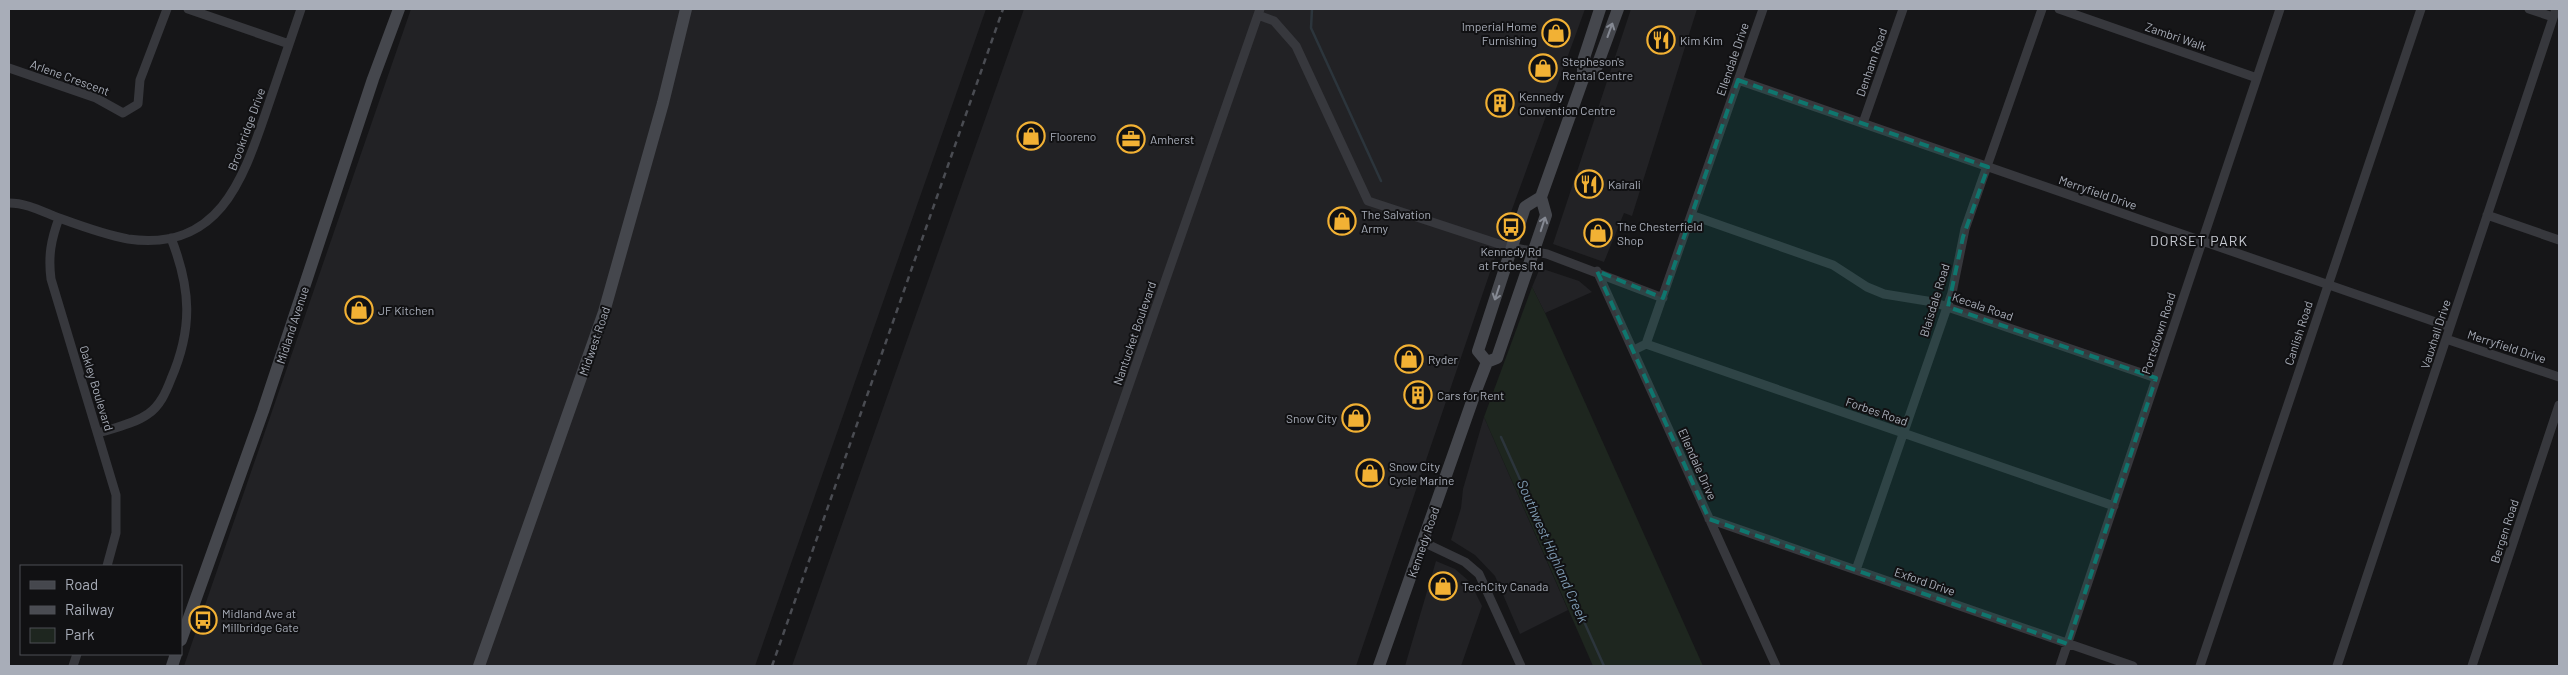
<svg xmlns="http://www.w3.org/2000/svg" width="2568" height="675" viewBox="0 0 2568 675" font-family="Barlow,sans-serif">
<rect width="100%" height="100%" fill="#161618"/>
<!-- built -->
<path fill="#222225" d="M 411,9 L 986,9 L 755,666 L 184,666 Z
M 1024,9 L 1585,9 L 1503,234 L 1356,666 L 792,666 Z
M 1631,9 L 1697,9 L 1632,216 L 1624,213 L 1604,262 L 1553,244 Z
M 1540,268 L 1579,281 L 1592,292 L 1545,313 L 1532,287 Z
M 1484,417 L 1568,610 L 1520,634 L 1495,576 L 1475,555 L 1451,540 L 1461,508 L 1463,489 Z
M 1436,561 L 1455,569 L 1470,582 L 1482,606 L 1461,666 L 1405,666 Z"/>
<!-- green -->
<path fill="#1e261f" d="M 1532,287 L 1545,313 L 1703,666 L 1593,666 L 1484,417 Z"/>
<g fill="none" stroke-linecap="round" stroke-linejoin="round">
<!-- stream -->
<path stroke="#2c353c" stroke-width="2.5" d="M 1312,9 L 1311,28 L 1381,181
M 1501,437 L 1604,666"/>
<!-- street -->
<path stroke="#37383d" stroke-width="9" d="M 188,9 L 289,44
M 2059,9 L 2257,78
M 2529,9 L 2553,17
M 1258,15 L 1274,21 L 1296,46 L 1368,201 L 1505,246 L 1547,254 L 1663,298
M 9,68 L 96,98 L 123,113 L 138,104 L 140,80 L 167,9
M 1738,80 L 2450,327
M 1863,123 L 1903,9
M 9,203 C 27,203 43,212 59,218 C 81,226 105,235 128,239 C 220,252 243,179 267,109 C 278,76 290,42 301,9
M 1691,215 L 1833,265 L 1867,287 L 1884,294 L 1933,302 L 2156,378
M 2487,215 L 2559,240
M 59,218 C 51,240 48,256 51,279 L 116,495 L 116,533 L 107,566
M 1597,271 L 1776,666
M 2446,339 L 2559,377
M 1646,344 L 1763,9
M 1634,350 L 1646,344 L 2114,506
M 98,433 C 114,428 134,424 148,414 C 160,406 166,392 171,379 C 193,328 191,289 171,238
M 1709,519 L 2133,666
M 1423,542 L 1465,562 L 1479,574 L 1521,666
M 1856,570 L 1952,293 L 1965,229 L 2042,9
M 73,666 L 77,654
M 1031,666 L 1260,9
M 2060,666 L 2280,9
M 2200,666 L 2421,9
M 2337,666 L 2556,9
M 2472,666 L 2559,405"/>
<!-- secondary -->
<path stroke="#45474d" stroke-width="12" d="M 1583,79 L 1597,66 L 1618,9
M 1487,362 L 1478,351 L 1525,207 L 1541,197
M 181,640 L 263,411 L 373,79 L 399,9
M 172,666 L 176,654
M 479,666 L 604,312 L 663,103 L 686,9
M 1379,666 L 1475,393 L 1487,362 L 1497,358 L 1546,215 L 1541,197 L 1583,79 L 1583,61 L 1600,9"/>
<!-- rail -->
<path stroke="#4a4c52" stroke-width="2.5" stroke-dasharray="6 5" stroke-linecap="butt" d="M 772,666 L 1003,9"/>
</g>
<!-- one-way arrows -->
<defs><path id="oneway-shaft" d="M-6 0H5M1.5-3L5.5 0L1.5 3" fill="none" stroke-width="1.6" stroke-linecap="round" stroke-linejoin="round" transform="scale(1.25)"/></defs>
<g stroke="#858993">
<use href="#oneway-shaft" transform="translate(1610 30) rotate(-70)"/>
<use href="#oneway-shaft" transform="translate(1543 224) rotate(-72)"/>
<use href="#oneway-shaft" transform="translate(1497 293) rotate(108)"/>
</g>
<!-- marked area -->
<path fill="#0f766e" fill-opacity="0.2" stroke="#0f766e" stroke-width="4" stroke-dasharray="10 6" stroke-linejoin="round" d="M 1738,80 L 1988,167 L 1963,237 L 1948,307 L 2156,378 L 2068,644 L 1709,519 L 1597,271 L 1663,298 Z"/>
<!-- icons -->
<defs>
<g id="shop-ring" transform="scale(1.4375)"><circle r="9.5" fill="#111113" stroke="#f2b134" stroke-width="1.5"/><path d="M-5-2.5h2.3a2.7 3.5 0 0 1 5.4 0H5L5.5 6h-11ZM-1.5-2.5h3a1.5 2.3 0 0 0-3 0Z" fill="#f2b134"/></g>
<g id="restaurant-ring" transform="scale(1.4375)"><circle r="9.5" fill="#111113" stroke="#f2b134" stroke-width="1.5"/><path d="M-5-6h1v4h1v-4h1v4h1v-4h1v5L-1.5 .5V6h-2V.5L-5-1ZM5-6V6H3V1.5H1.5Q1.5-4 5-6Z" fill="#f2b134"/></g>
<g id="building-ring" transform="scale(1.4375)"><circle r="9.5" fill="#111113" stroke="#f2b134" stroke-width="1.5"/><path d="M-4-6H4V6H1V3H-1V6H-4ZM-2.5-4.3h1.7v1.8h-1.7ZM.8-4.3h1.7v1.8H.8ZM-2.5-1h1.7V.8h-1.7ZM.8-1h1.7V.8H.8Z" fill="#f2b134"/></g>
<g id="office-ring" transform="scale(1.4375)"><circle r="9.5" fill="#111113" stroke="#f2b134" stroke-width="1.5"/><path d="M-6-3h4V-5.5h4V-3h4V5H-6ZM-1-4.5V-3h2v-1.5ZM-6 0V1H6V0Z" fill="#f2b134"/></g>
<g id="bus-ring" transform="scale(1.4375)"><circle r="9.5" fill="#111113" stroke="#f2b134" stroke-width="1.5"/><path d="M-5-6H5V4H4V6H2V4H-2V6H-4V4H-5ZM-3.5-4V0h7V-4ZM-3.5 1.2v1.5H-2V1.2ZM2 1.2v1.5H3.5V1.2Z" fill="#f2b134"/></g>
</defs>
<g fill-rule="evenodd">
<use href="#shop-ring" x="1556" y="33"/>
<use href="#restaurant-ring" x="1661" y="40"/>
<use href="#shop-ring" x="1543" y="68"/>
<use href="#building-ring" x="1500" y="103"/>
<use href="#shop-ring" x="1031" y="136"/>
<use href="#office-ring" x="1131" y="139"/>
<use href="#restaurant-ring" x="1589" y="184"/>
<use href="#shop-ring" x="1342" y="221"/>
<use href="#bus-ring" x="1511" y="227"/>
<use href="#shop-ring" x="1598" y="233"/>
<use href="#shop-ring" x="359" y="310"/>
<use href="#shop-ring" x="1409" y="359"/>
<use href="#building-ring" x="1418" y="395"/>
<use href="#shop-ring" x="1356" y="418"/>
<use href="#shop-ring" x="1370" y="473"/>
<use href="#shop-ring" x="1443" y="586"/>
<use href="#bus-ring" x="203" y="620"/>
</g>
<g text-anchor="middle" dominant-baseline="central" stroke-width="4" stroke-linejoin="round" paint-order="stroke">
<!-- poi labels -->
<g font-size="12" fill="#a8adb8" stroke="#111113" text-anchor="start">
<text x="1537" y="26" text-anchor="end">Imperial Home<tspan x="1537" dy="14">Furnishing</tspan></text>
<text x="1680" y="40">Kim Kim</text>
<text x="1562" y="61">Stepheson's<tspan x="1562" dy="14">Rental Centre</tspan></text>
<text x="1519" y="96">Kennedy<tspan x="1519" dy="14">Convention Centre</tspan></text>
<text x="1050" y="136">Flooreno</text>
<text x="1150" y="139">Amherst</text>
<text x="1608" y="184">Kairali</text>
<text x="1361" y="214">The Salvation<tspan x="1361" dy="14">Army</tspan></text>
<text x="1617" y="226">The Chesterfield<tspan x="1617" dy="14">Shop</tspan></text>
<text x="1511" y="251" text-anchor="middle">Kennedy Rd<tspan x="1511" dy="14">at Forbes Rd</tspan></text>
<text x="378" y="310">JF Kitchen</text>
<text x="1428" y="359">Ryder</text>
<text x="1437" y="395">Cars for Rent</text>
<text x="1337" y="418" text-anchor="end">Snow City</text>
<text x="1389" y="466">Snow City<tspan x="1389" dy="14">Cycle Marine</tspan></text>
<text x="1462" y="586">TechCity Canada</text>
<text x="222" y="613">Midland Ave at<tspan x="222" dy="14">Millbridge Gate</tspan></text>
</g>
<!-- street labels -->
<g font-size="12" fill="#a8adb8" stroke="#111113">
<text transform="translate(2176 36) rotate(19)">Zambri Walk</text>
<text transform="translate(1732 59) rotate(-71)">Ellendale Drive</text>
<text transform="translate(1871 62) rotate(-71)">Denham Road</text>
<text transform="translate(70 77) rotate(20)">Arlene Crescent</text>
<text transform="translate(246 129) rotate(-70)">Brookridge Drive</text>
<text transform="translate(2098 192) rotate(19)">Merryfield Drive</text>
<text transform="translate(1934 300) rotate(-73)">Blaisdale Road</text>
<text transform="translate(1983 306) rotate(19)">Kecala Road</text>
<text transform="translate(292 325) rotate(-72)">Midland Avenue</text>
<text transform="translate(1134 333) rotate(-71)">Nantucket Boulevard</text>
<text transform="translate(2158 333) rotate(-72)">Portsdown Road</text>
<text transform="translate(2298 333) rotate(-72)">Canlish Road</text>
<text transform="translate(2435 334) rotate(-72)">Vauxhall Drive</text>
<text transform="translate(594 341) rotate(-71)">Midwest Road</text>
<text transform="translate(2507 346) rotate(18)">Merryfield Drive</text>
<text transform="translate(97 388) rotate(73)">Oakley Boulevard</text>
<text transform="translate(1877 411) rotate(19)">Forbes Road</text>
<text transform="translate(1698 464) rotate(66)">Ellendale Drive</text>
<text transform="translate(2504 531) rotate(-72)">Bergen Road</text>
<text transform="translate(1423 542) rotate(-71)">Kennedy Road</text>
<text transform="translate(1925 581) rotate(19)">Exford Drive</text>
</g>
<!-- neighbourhood labels -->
<g font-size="14" letter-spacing="1" fill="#c9ccd4" stroke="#111113">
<text x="2199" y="240">DORSET PARK</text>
</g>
<!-- water labels -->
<g font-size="14" font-style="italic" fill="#7f9bb3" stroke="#111113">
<text transform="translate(1553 551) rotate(66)">Southwest Highland Creek</text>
</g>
</g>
<!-- border -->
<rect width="2568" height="675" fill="none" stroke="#a8adb8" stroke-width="20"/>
<!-- legend -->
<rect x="20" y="565" width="162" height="90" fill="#111113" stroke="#4d4f55"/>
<rect x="30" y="581" width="25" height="8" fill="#45474d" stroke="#4d4f55"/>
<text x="65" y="590" font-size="15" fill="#a8adb8">Road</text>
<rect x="30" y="606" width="25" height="8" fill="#4a4c52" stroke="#4d4f55"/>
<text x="65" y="615" font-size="15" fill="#a8adb8">Railway</text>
<rect x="30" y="628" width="25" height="15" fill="#1e261f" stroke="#4d4f55"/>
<text x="65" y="640" font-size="15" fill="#a8adb8">Park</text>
</svg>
